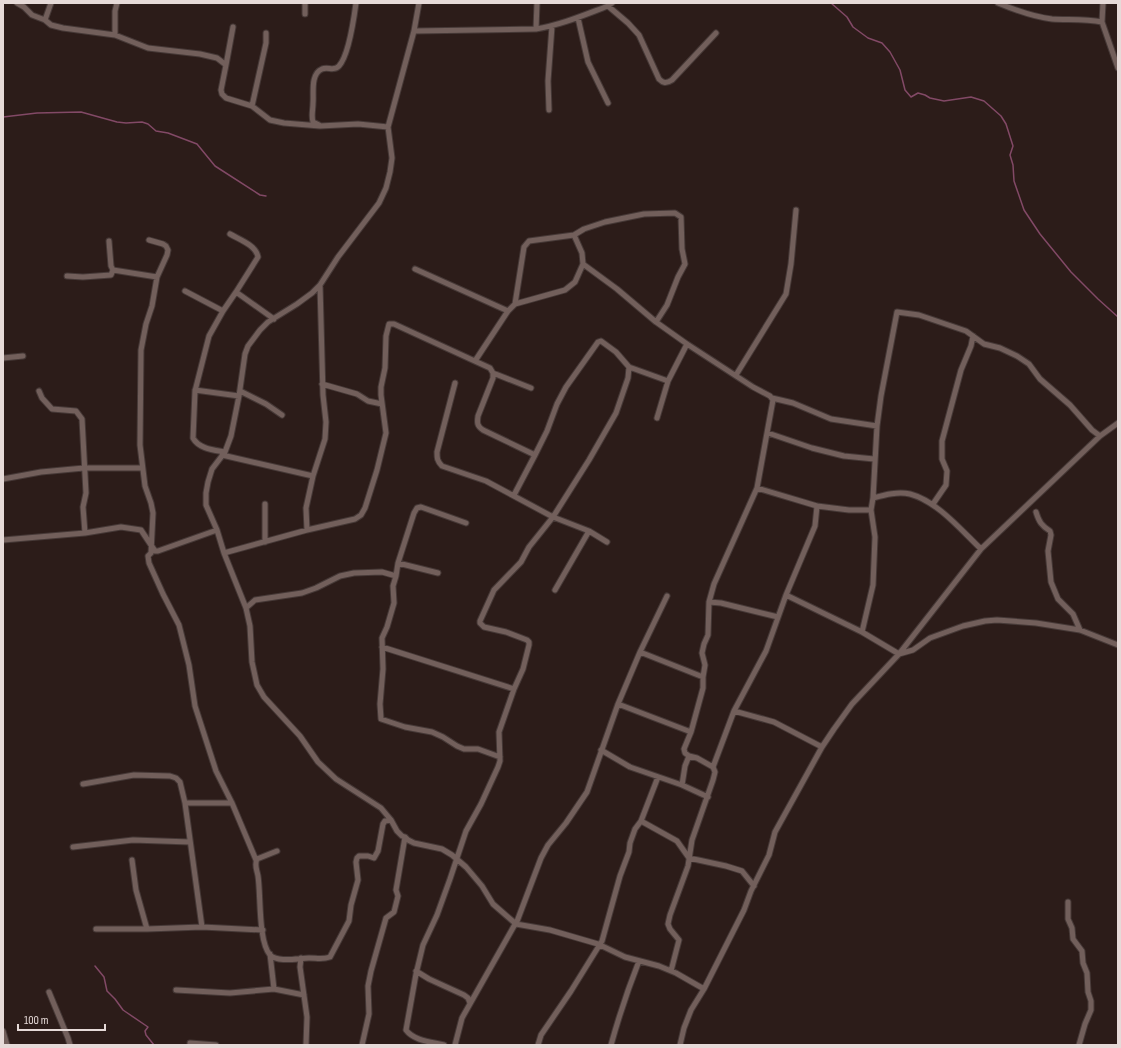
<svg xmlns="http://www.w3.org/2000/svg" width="1121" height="1048" viewBox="0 0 1121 1048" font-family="'Sofia Sans Condensed',sans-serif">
<rect width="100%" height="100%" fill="#2c1c19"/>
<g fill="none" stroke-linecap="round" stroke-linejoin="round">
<!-- stream -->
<path stroke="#824966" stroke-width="1.5" d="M 831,3 L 847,17 L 853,27 L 868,38 L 882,43 L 890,52 L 900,70 L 905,90 L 911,97 L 918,93 L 925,95 L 930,98 L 944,101 L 971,97 L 984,101 L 1001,116 L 1006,124 L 1013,146 L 1010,155 L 1013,165 L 1014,181 L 1024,210 L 1040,234 L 1071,272 L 1098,299 L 1118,317
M 3,117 L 37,113 L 81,112 L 117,122 L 126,123 L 142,122 L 148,124 L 156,131 L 168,133 L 197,144 L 215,166 L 260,195 L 266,196
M 95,966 L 104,977 L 107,991 L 115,999 L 123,1010 L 148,1027 L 145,1031 L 146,1035 L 154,1045"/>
<!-- street casing -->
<g stroke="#463937" stroke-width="7">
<path id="street" d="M 17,3 L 24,7 L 32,15 L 45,20
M 51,3 L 45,20 L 51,25 L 63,28 L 115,35 L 148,48 L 200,54 L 217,58 L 226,65 L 221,90 L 222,94 L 226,98 L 252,106 L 270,120 L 284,123 L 320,126 L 358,124 L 388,127
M 305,3 L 305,14
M 419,3 L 414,31 L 388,127 L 392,158 L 390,172 L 386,188 L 379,203 L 338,257 L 320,285 L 312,293 L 297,304 L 268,322 L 260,330 L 248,346 L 245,354 L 239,396 L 231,436 L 225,452 L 212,469 L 208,482 L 206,493 L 206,505 L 217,530 L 224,553 L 246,608 L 250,626 L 252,662 L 257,685 L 264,697 L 300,736 L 318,762 L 336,779 L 381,808 L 391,820 L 397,831 L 402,836 L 405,837 L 408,840 L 414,843 L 442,849 L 452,855 L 466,867 L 482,886 L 493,904 L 516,924 L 550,930 L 598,944 L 625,957 L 659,966 L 676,973 L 704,989
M 998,3 C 1015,10 1033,17 1052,19 C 1068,20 1085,19 1102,22
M 1103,3 L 1102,22 L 1118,68
M 608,6 L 628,23 L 639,35 L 659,79 C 663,83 666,84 672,80 L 716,33
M 578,18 L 588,62 L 608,103
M 536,29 L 537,3
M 414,31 L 536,29 C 561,25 584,15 608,6 L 612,3
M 115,35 L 115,11 L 117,3
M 226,65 L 233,27
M 252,106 L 266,43 L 266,33
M 549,110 L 548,81 L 552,26
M 319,125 L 313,122 C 311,116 313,110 313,103 C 314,94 310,74 322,69 C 328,66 334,72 339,66 C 349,55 354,18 356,3
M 230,234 C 240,240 256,245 258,257 L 236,292 L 274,319
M 574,235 L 584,229 L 605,222 L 644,214 L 675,213 L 681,217 L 682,249 L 685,264 L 678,277 L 667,305 L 656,322 L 617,289 L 583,264
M 149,240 L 163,244 L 166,246 L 168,250 L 167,255 L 157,277 L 152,306 L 146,324 L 141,350 L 140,445 L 145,486 L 151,503 L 153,513 L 151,553 L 148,556 L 149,563 L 163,594 L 179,625 L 189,665 L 195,706 L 216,771 L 232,803 L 256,860
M 109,241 L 111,266 L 113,270 L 157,277
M 415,269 L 508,311
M 67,276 L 83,277 L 111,275 L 113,270
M 185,291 L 223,311
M 656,322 L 687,344 L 753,387 L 770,396 L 773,400 L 757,488 L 714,584 L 709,602 L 708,635 L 704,644 L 702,653 L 705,665 L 703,677 L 703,688 L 691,732 L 684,749 L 685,753 L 689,756 L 697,758 L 713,767 L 715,772 L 713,780 L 692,840 L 688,866 L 670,915 L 668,924 L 670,929 L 679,940 L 671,971
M 3,358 L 23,356
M 475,361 L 508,311 L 515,304 L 524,247 L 529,241 L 574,235 L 582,253 L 583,264 L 575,282 L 565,290 L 515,304
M 493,373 L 531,388
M 736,375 L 786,294 L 791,264 L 796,210
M 455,383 L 437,452 C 437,458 437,461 442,466 L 486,481 L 553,517 L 589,531 L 607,542
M 322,384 L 357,394 L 368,401 L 382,404
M 195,390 L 239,396
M 39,391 L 42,398 L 52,409 L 76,411 L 82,419 L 86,493 L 83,507 L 85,533
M 240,391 L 266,404 L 282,415
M 772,398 L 793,403 L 831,419 L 877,426 L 873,498
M 657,418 L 668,381 L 687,344
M 877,426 L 881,396 L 897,312 L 919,315 L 966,331 L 984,344 L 1000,348 L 1017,356 L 1029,364 L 1040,379 L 1070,405 L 1092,430 L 1100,436
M 768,433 L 812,448 L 844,456 L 874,459
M 225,452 C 214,450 199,449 193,438 L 195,391 L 209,336 L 223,311 L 236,292
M 222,455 L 313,476
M 3,479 L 41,472 L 84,468 L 142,468
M 757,488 L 817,506 L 849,510 L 871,510 L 875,537 L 873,585 L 862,632 L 899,654 L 913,650 L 930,638 L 963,626 L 985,621 L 997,620 L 1036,623 L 1080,630 L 1118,645
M 514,495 L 535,455 L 547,431 L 557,404 L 566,387 L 598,342 L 601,341 L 616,352 L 629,367 L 668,381
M 265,504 L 265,542
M 933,504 L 946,485 L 947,471 L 942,459 L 942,441 L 961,370 L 971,346 L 973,336
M 871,510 L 873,498 C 884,495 898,491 910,494 C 937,501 961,530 981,549
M 1036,512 C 1039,522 1042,526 1050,531 L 1051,535 L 1048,551 L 1051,582 L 1058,599 L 1073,614 L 1080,630
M 466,523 L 421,507 L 417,508 L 414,513 L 398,563 L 396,576 L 393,586 L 394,603 L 387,627 L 382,638 L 383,669 L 380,704 L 381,719 L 405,727 L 432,732 L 443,737 L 457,746 L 464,749 L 478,749 L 500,757
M 307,530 L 306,508 L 313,476 L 325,439 L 326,422 L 323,395 L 320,285
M 3,540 L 85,533 L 121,527 L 141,530 L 155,551 L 158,551 L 217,530
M 224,553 L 307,530 L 355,519 L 361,515 L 365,508 L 377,470 L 386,433 L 381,395 L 381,387 L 385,368 L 386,336 L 389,324 L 394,324 L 490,368 L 493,373 L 493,378 L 478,416 C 477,423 477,426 483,430 L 535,455
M 398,563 L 438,573
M 555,590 L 589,531
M 786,595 L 815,526 L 817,506
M 709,602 L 721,603 L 778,617
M 246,608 L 255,600 L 302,593 L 316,588 L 340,576 L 354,573 L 382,572 L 396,576
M 382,647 L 514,689
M 640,652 L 703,677
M 618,704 L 691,732
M 734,711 L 774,722 L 822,747
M 601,750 L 630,767 L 682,785 L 708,797
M 713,767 L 734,711 L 766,651 L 786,595 L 862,632
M 83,784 L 134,775 L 170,776 L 176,778 L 180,782 L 185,803
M 682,785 L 685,766 L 689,756
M 641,821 L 658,777
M 73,847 L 133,840 L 190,842
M 277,851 L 257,859 C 254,865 257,870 258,876 C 261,895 258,941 270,955 C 278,963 299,958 309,958 C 317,958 322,960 330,957 L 349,921 L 351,905 L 358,880 L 356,862 L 357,858 L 359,856 L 368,856 L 374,858 L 378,851 L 383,824 L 385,821 L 391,820
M 132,860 L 136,890 L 147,929
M 1068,902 L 1068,919 L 1072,928 L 1073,939 L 1082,951 L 1083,963 L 1087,973 L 1088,992 L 1091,1001 L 1091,1010 L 1085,1024 L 1079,1045
M 202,927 L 263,930
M 96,929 L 147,929 L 202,927 L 185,803 L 232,803
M 270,954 L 274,989 L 304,995
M 301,958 L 300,967 L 307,1017 L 306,1045
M 416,971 L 429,979 L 464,995 L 468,998 L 470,1003
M 176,990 L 230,993 L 274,989
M 49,992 L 68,1038 L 70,1045
M 3,1031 L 7,1045
M 190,1043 L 216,1045
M 362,1045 L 369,1014 L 368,986 L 371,971 L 386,918 L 394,912 L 398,896 L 396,890 L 405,837
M 444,1045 C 432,1042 414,1041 406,1030 L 416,974 L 423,945 L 437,915 L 450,879 L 466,831 L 481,804 L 498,767 L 500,761 L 499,732 L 514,689 L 523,669 L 529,645 L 529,642 L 527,640 L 506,632 L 484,627 L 480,623 L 480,621 L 494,590 L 521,562 L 529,547 L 553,517 L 589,460 L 616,413 L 628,378 L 629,367
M 455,1045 L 462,1018 L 514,926 L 516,924 L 541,858 L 548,845 L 566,823 L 587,792 L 618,704 L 640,652 L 667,596
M 538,1045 L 541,1035 L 571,991 L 602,941 L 620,876 L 629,852 L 630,843 L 635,829 L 641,821 L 677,841 L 689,858 L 726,866 L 742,871 L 754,886
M 611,1045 C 619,1016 628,989 639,961
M 680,1045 L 684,1028 L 691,1010 L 704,989 L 744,910 L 751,891 L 769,855 L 775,832 L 822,747 L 834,729 L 852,704 L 899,654 L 981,549 L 1100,436 L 1118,423"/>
</g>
<!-- street -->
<use href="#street" stroke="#725f5b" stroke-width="5"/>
</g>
<!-- border -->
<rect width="1121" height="1048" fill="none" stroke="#e6dad8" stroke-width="8"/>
<!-- scale -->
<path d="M18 1024v6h87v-6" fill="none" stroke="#e6dad8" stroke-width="2"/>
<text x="24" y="1024" font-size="12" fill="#e6dad8" stroke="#2c1c19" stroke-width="3" paint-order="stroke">100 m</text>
</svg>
